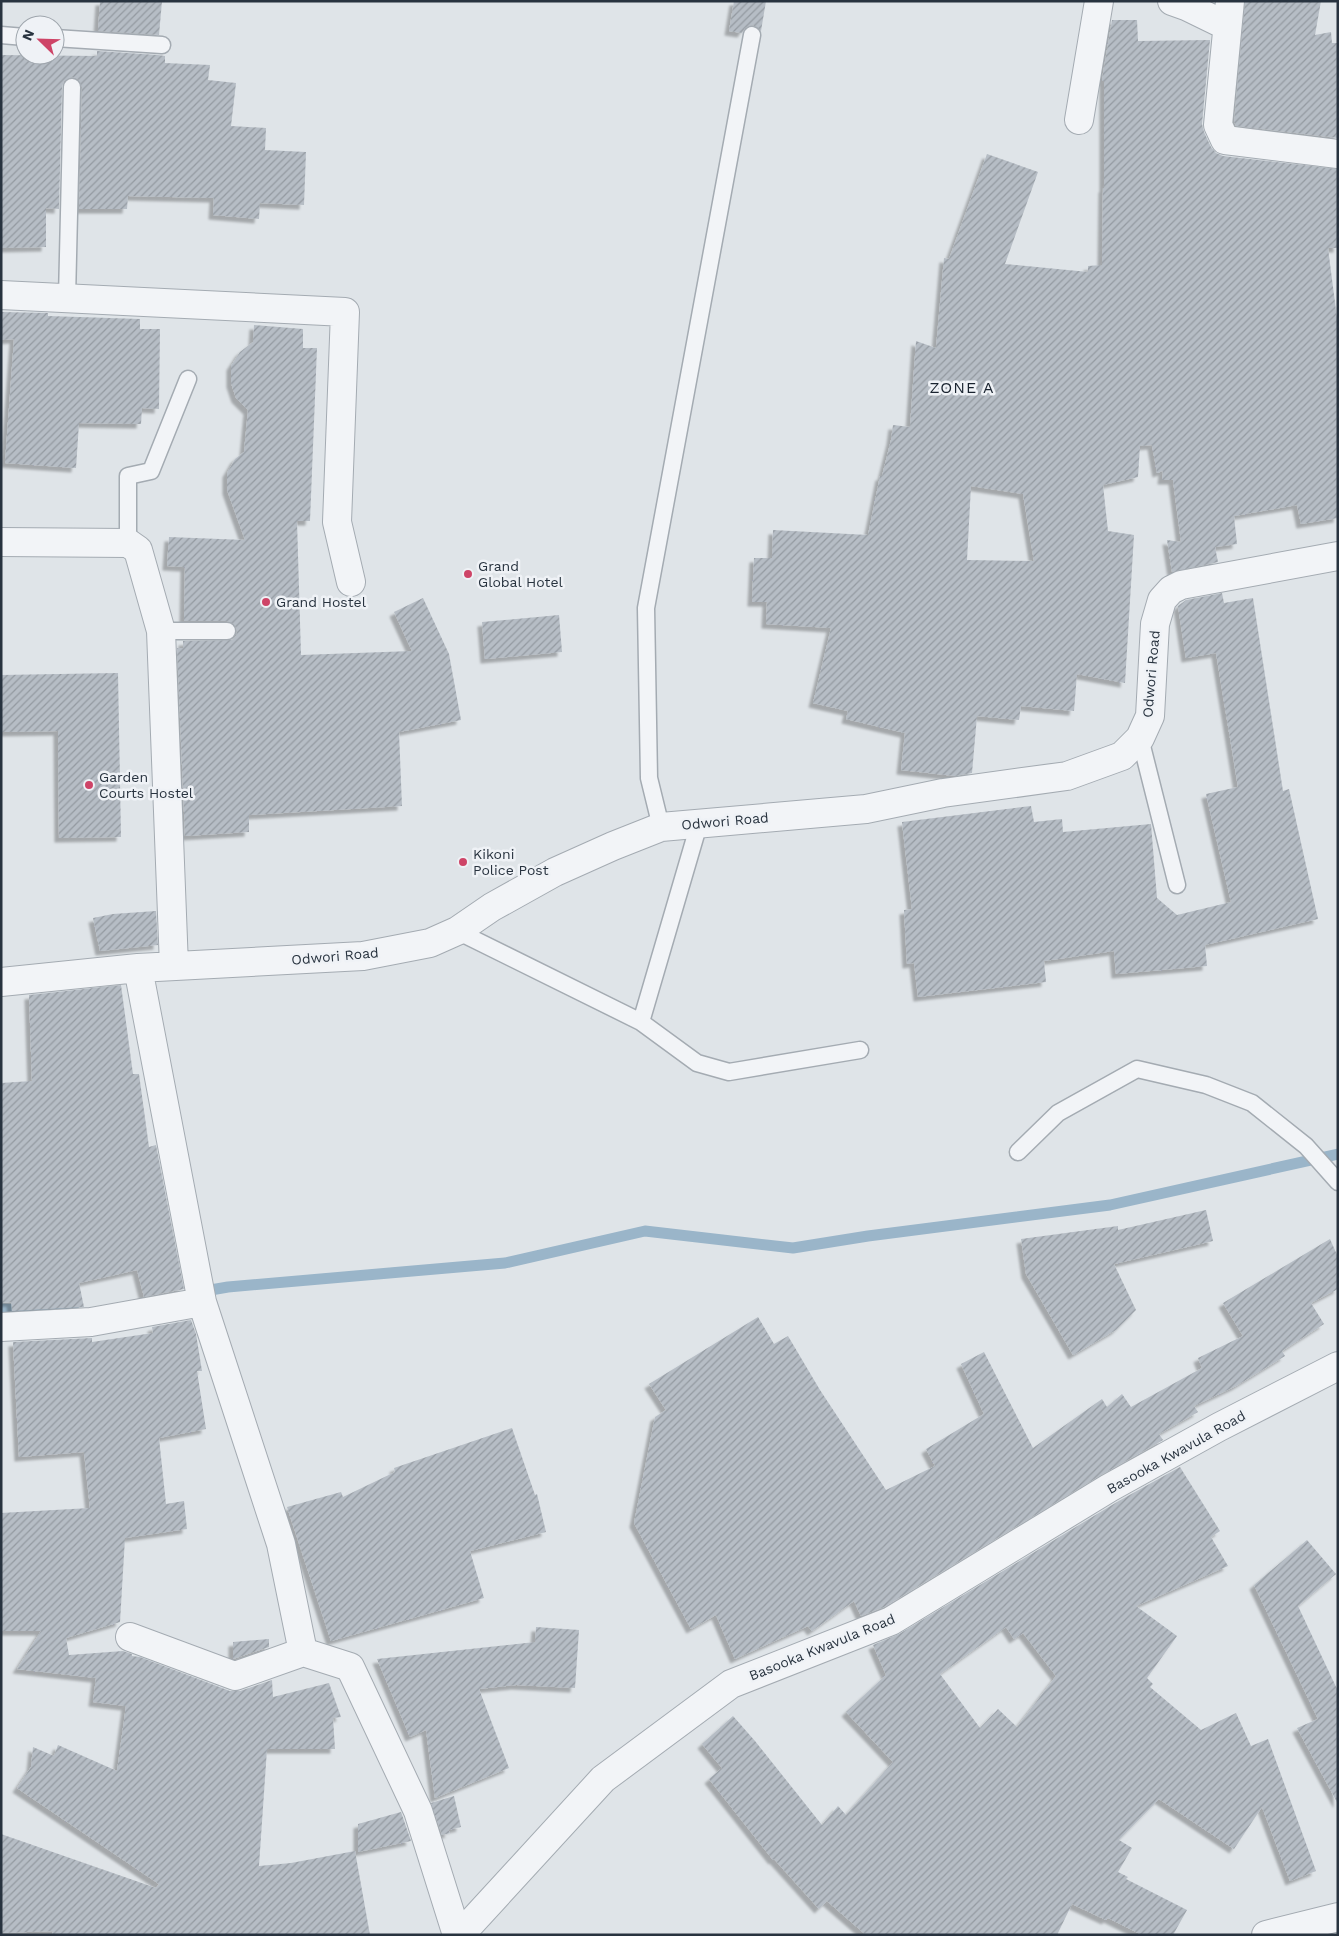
<svg xmlns="http://www.w3.org/2000/svg" width="1339" height="1936" viewBox="0 0 1339 1936" font-family="'Work Sans',sans-serif">
<defs>
<pattern id="building-hatch" width="6" height="6" patternUnits="userSpaceOnUse" patternTransform="scale(1.25)"><rect width="6" height="6" fill="#b6bdc5"/><path d="M-1 1l2-2M0 6l6-6M5 7l2-2" fill="none" stroke="#949aa1"/></pattern>
<filter id="shadow"><feDropShadow dx="-4.5" dy="4.5" stdDeviation="1" flood-color="#0004"/></filter>
</defs>
<rect width="100%" height="100%" fill="#dfe4e8"/>
<g fill="none" stroke-linecap="round" stroke-linejoin="round">
<!-- stream -->
<path stroke="#9ab5c9" stroke-width="11" d="M 199,1292 L 228,1287 L 505,1263 L 645,1231 L 793,1248 L 868,1236 L 1110,1205 L 1338,1154
M 1,1309 L 74,1310"/>
</g>
<!-- building -->
<path fill="url(#building-hatch)" fill-rule="evenodd" filter="url(#shadow)" d="M 100,1 L 162,1 L 159,35 L 98,31 Z
M 734,1 L 766,1 L 761,31 L 753,25 L 745,28 L 742,33 L 729,31 Z
M 1245,1 L 1321,1 L 1315,35 L 1331,32 L 1332,43 L 1338,43 L 1338,138 L 1236,126 L 1234,122 Z
M 1112,20 L 1137,20 L 1138,41 L 1210,40 L 1202,124 L 1204,132 L 1211,147 L 1216,153 L 1223,156 L 1338,169 L 1338,248 L 1328,248 L 1338,326 L 1338,518 L 1301,524 L 1297,505 L 1234,516 L 1237,544 L 1215,547 L 1218,562 L 1172,572 L 1167,540 L 1181,542 L 1173,480 L 1162,480 L 1163,471 L 1157,473 L 1152,445 L 1140,446 L 1138,477 L 1103,485 L 1108,531 L 1134,535 L 1125,683 L 1077,674 L 1074,711 L 1021,706 L 1019,720 L 977,716 L 972,773 L 955,776 L 901,770 L 905,733 L 846,719 L 848,711 L 813,703 L 831,628 L 766,624 L 767,602 L 752,602 L 754,558 L 772,558 L 773,530 L 868,535 L 880,476 L 882,476 L 891,440 L 893,425 L 910,427 L 916,341 L 936,348 L 944,258 L 949,259 L 987,154 L 1038,172 L 1005,264 L 1088,272 L 1088,266 L 1102,265 L 1103,188 L 1104,188 L 1104,81 L 1102,81 L 1102,79 ZM 971,486 L 1023,494 L 1034,561 L 967,560 Z
M 97,51 L 158,55 L 165,56 L 165,63 L 210,65 L 208,80 L 236,83 L 231,126 L 266,128 L 265,150 L 306,152 L 304,205 L 260,203 L 259,219 L 213,215 L 214,198 L 128,196 L 127,209 L 79,209 L 82,87 L 78,79 L 72,77 L 64,81 L 62,87 L 59,209 L 46,208 L 46,247 L 1,248 L 1,55 L 97,56 Z
M 1,312 L 48,313 L 48,316 L 140,319 L 140,329 L 160,329 L 159,409 L 142,408 L 141,424 L 79,423 L 76,468 L 5,463 L 14,339 L 1,340 Z
M 254,325 L 303,329 L 303,348 L 317,348 L 310,521 L 297,521 L 301,655 L 412,651 L 394,612 L 423,598 L 449,654 L 461,720 L 399,732 L 402,806 L 249,815 L 249,832 L 185,836 L 177,648 L 183,648 L 183,641 L 232,640 L 236,636 L 237,631 L 235,626 L 227,621 L 184,621 L 185,567 L 167,566 L 169,537 L 245,540 L 227,490 L 227,473 L 235,459 L 244,452 L 248,410 L 236,398 L 231,383 L 231,366 L 240,352 L 253,342 Z
M 1222,593 L 1224,603 L 1253,598 L 1283,791 L 1289,789 L 1318,919 L 1205,945 L 1207,966 L 1116,974 L 1114,951 L 1044,961 L 1046,982 L 918,997 L 914,963 L 907,964 L 904,910 L 912,909 L 902,822 L 1031,806 L 1034,822 L 1062,819 L 1063,832 L 1151,824 L 1157,898 L 1177,915 L 1231,902 L 1206,794 L 1238,787 L 1216,653 L 1186,658 L 1178,606 L 1186,600 Z
M 559,615 L 562,652 L 485,659 L 482,622 Z
M 118,673 L 121,837 L 59,838 L 58,731 L 1,732 L 1,675 Z
M 156,911 L 158,945 L 100,951 L 93,918 L 113,914 Z
M 121,985 L 133,1074 L 139,1074 L 149,1147 L 156,1145 L 184,1289 L 144,1297 L 137,1270 L 79,1283 L 84,1307 L 12,1311 L 11,1302 L 1,1303 L 1,1083 L 32,1081 L 29,995 Z
M 1206,1210 L 1213,1241 L 1114,1264 L 1136,1310 L 1116,1330 L 1073,1355 L 1026,1274 L 1021,1239 L 1118,1226 L 1118,1230 Z
M 1330,1239 L 1338,1257 L 1338,1289 L 1311,1303 L 1324,1324 L 1282,1351 L 1285,1356 L 1236,1386 L 1194,1406 L 1198,1412 L 1159,1434 L 1163,1440 L 1101,1475 L 884,1607 L 861,1616 L 854,1601 L 812,1631 L 808,1626 L 735,1659 L 716,1615 L 691,1629 L 634,1523 L 655,1417 L 666,1410 L 649,1384 L 758,1317 L 774,1344 L 788,1336 L 820,1390 L 886,1490 L 935,1466 L 926,1449 L 984,1414 L 961,1364 L 984,1352 L 1033,1448 L 1102,1399 L 1107,1407 L 1122,1394 L 1131,1407 L 1202,1368 L 1198,1358 L 1243,1336 L 1223,1303 Z
M 191,1320 L 196,1334 L 202,1371 L 197,1371 L 206,1429 L 159,1438 L 166,1504 L 184,1501 L 187,1529 L 125,1538 L 120,1622 L 66,1638 L 69,1655 L 123,1651 L 132,1654 L 132,1656 L 140,1657 L 230,1691 L 240,1691 L 272,1680 L 273,1697 L 329,1683 L 341,1717 L 333,1718 L 335,1749 L 267,1749 L 259,1866 L 291,1863 L 355,1851 L 370,1935 L 52,1935 L 53,1931 L 1,1933 L 1,1834 L 156,1888 L 159,1884 L 17,1788 L 31,1767 L 33,1747 L 54,1756 L 58,1745 L 117,1771 L 126,1706 L 93,1702 L 96,1678 L 17,1669 L 41,1631 L 1,1631 L 1,1513 L 90,1508 L 84,1452 L 19,1457 L 13,1342 L 92,1338 L 92,1342 L 153,1333 L 152,1327 Z
M 512,1428 L 535,1495 L 537,1494 L 546,1532 L 470,1551 L 484,1598 L 331,1641 L 287,1507 L 341,1492 L 343,1497 L 395,1472 L 394,1468 Z
M 1180,1467 L 1220,1531 L 1211,1537 L 1228,1566 L 1136,1606 L 1177,1636 L 1147,1678 L 1153,1684 L 1150,1687 L 1201,1730 L 1236,1713 L 1251,1746 L 1268,1739 L 1316,1871 L 1290,1881 L 1262,1807 L 1234,1849 L 1159,1799 L 1119,1840 L 1132,1848 L 1118,1872 L 1128,1877 L 1126,1879 L 1187,1910 L 1173,1935 L 1142,1935 L 1108,1918 L 1106,1920 L 1072,1904 L 1057,1935 L 866,1935 L 827,1901 L 819,1909 L 774,1859 L 773,1860 L 709,1779 L 722,1768 L 702,1744 L 733,1716 L 755,1741 L 822,1825 L 838,1806 L 846,1815 L 893,1762 L 846,1712 L 886,1675 L 873,1645 L 899,1634 L 1117,1502 ZM 1006,1627 L 1014,1639 L 1023,1633 L 1056,1676 L 1017,1727 L 998,1709 L 980,1728 L 940,1674 Z
M 1307,1540 L 1336,1574 L 1298,1606 L 1338,1691 L 1338,1804 L 1297,1728 L 1318,1719 L 1254,1585 Z
M 536,1627 L 579,1630 L 575,1688 L 516,1685 L 479,1689 L 509,1768 L 435,1798 L 426,1730 L 410,1737 L 377,1659 L 535,1642 Z
M 269,1639 L 269,1647 L 233,1659 L 233,1642 Z
M 454,1796 L 461,1827 L 448,1830 L 450,1833 L 442,1835 L 431,1803 Z
M 401,1812 L 411,1841 L 358,1852 L 358,1824 Z"/>
<g fill="none" stroke-linecap="round" stroke-linejoin="round">
<!-- service casing -->
<g stroke="#a4abb2" stroke-width="19">
<path id="service" d="M 1,35 L 25,37
M 55,38 L 162,45
M 67,298 L 72,87
M 128,543 L 128,476 L 151,471 L 188,379
M 161,631 L 227,631
M 1140,738 L 1177,885
M 661,827 L 649,778 L 646,608 L 752,35
M 457,931 L 641,1022 L 697,1063 L 729,1072 L 860,1050
M 641,1022 L 699,824
M 1018,1152 L 1058,1113 L 1137,1069 L 1206,1085 L 1252,1103 L 1306,1146 L 1338,1182"/>
</g>
<!-- minor casing -->
<g stroke="#a4abb2" stroke-width="30">
<path id="minor" d="M 1172,1 L 1186,6 L 1227,26
M 1230,1 L 1218,125 L 1225,140 L 1338,154
M 1079,120 L 1099,1
M 1,295 L 345,312 L 337,522 L 351,582
M 1,542 L 128,543 L 138,550 L 161,631 L 174,966
M 138,968 L 202,1302 L 281,1544 L 303,1652
M 1,982 L 138,968 L 363,956 L 430,943 L 457,931 L 492,907 L 555,872 L 613,846 L 661,827 L 866,809 L 943,793 L 1067,776 L 1122,756 L 1140,738 L 1150,716 L 1155,624 L 1162,600 L 1171,590 L 1181,585 L 1338,556
M 1,1327 L 91,1322 L 202,1302
M 130,1637 L 235,1676 L 303,1652 L 350,1667 L 418,1811 L 457,1935
M 1266,1935 L 1338,1917"/>
</g>
<!-- tertiary casing -->
<g stroke="#a4abb2" stroke-width="30">
<path id="tertiary" d="M 460,1935 L 603,1779 L 731,1684 L 891,1621 L 1109,1488 L 1219,1427 L 1338,1366"/>
</g>
<!-- service -->
<use href="#service" stroke="#f2f4f7" stroke-width="16"/>
<!-- minor -->
<use href="#minor" stroke="#f2f4f7" stroke-width="28"/>
<!-- tertiary -->
<use href="#tertiary" stroke="#f2f4f7" stroke-width="28"/>
</g>
<!-- markers -->
<g fill="#ce4467" stroke="#eff2f6" stroke-width="2">
<circle cx="468" cy="574" r="5"/>
<circle cx="266" cy="602" r="5"/>
<circle cx="89" cy="785" r="5"/>
<circle cx="463" cy="862" r="5"/>
</g>
<g text-anchor="middle" dominant-baseline="central" stroke-width="5" stroke-linejoin="round" paint-order="stroke">
<!-- poi labels -->
<g font-size="14" fill="#28333f" stroke="#eff2f6" text-anchor="start">
<text x="478" y="566">Grand<tspan x="478" dy="16">Global Hotel</tspan></text>
<text x="276" y="602">Grand Hostel</text>
<text x="99" y="777">Garden<tspan x="99" dy="16">Courts Hostel</tspan></text>
<text x="473" y="854">Kikoni<tspan x="473" dy="16">Police Post</tspan></text>
</g>
<!-- street labels -->
<g font-size="14" fill="#28333f" stroke="#eff2f6">
<text transform="translate(1151 674) rotate(-85)">Odwori Road</text>
<text transform="translate(725 821) rotate(-5)">Odwori Road</text>
<text transform="translate(335 956) rotate(-5)">Odwori Road</text>
<text transform="translate(1176 1452) rotate(-29)">Basooka Kwavula Road</text>
<text transform="translate(822 1647) rotate(-22)">Basooka Kwavula Road</text>
</g>
<!-- quarter labels -->
<g font-size="16" letter-spacing="1" fill="#1a2430" stroke="#eff2f6">
<text x="962" y="387">ZONE A</text>
</g>
</g>
<!-- border -->
<rect width="1339" height="1936" fill="none" stroke="#28333f" stroke-width="5"/>
<!-- north arrow -->
<g transform="translate(40 40) rotate(293)"><circle r="24" fill="#eff2f6" stroke="#9fa6ad"/>
<path d="M0-4L9 19L0 12L-9 19Z" fill="#ce4467"/>
<text y="-8" font-size="14" font-weight="bold" text-anchor="middle" fill="#28333f">N</text>
</g>
</svg>
